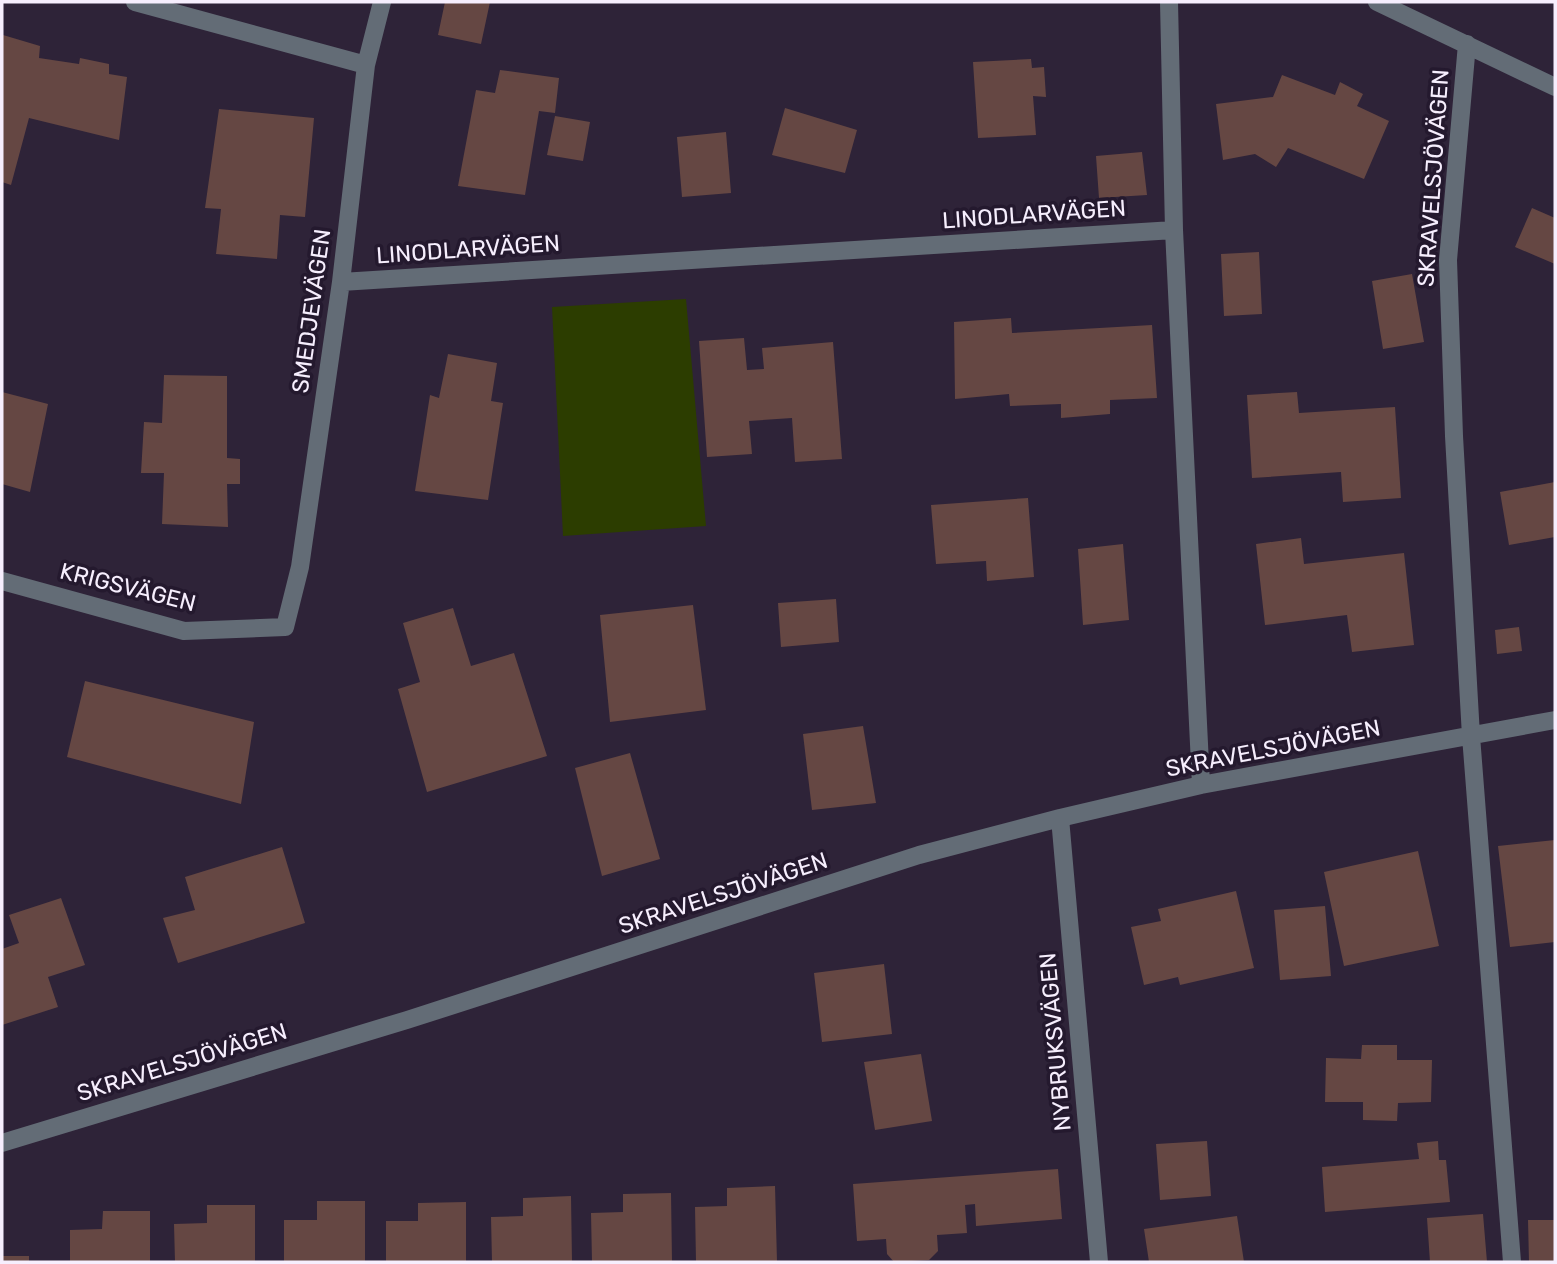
<svg xmlns="http://www.w3.org/2000/svg" width="1557" height="1264" viewBox="0 0 1557 1264" font-family="Rubik,sans-serif">
<rect width="100%" height="100%" fill="#2e2338"/>
<!-- green -->
<path fill="#2c3d00" d="M 686,299 L 706,526 L 563,536 L 552,307 Z"/>
<!-- building -->
<path fill="#654743" d="M 445,2 L 490,2 L 481,44 L 438,35 Z
M 3,35 L 40,46 L 39,58 L 79,64 L 80,58 L 109,64 L 109,74 L 127,77 L 119,140 L 29,118 L 11,185 L 2,182 L 2,39 Z
M 1031,59 L 1032,68 L 1044,67 L 1046,97 L 1033,96 L 1036,135 L 978,138 L 973,62 Z
M 500,70 L 559,78 L 555,113 L 539,111 L 525,195 L 458,186 L 476,90 L 495,93 Z
M 1282,75 L 1335,95 L 1340,82 L 1363,94 L 1357,106 L 1389,121 L 1364,179 L 1288,148 L 1276,167 L 1255,154 L 1223,160 L 1216,104 L 1273,97 Z
M 785,108 L 857,130 L 845,173 L 772,155 Z
M 219,109 L 314,118 L 305,217 L 280,215 L 277,259 L 216,254 L 221,209 L 205,208 Z
M 555,116 L 590,122 L 583,161 L 547,155 Z
M 726,132 L 731,193 L 682,197 L 677,137 Z
M 1142,152 L 1147,195 L 1099,198 L 1096,156 Z
M 1532,208 L 1555,218 L 1555,264 L 1515,247 Z
M 1259,252 L 1262,314 L 1224,316 L 1221,254 Z
M 1412,274 L 1424,342 L 1383,349 L 1372,281 Z
M 1011,318 L 1012,333 L 1152,325 L 1157,398 L 1110,400 L 1110,414 L 1061,418 L 1061,404 L 1010,406 L 1009,394 L 955,399 L 954,322 Z
M 744,338 L 747,370 L 764,369 L 762,348 L 833,342 L 842,459 L 795,462 L 792,418 L 749,421 L 752,454 L 707,457 L 699,341 Z
M 448,354 L 497,363 L 491,401 L 503,403 L 488,500 L 415,491 L 430,395 L 439,398 Z
M 164,375 L 227,376 L 227,458 L 240,459 L 240,484 L 227,484 L 228,527 L 162,524 L 164,473 L 141,473 L 144,422 L 162,423 Z
M 2,392 L 48,404 L 30,492 L 2,484 Z
M 1297,392 L 1299,413 L 1395,407 L 1401,498 L 1343,502 L 1341,472 L 1252,478 L 1247,395 Z
M 1555,482 L 1555,537 L 1509,545 L 1500,492 Z
M 1028,498 L 1034,577 L 987,581 L 986,561 L 936,564 L 931,505 Z
M 1301,538 L 1304,564 L 1404,553 L 1414,645 L 1352,652 L 1347,615 L 1265,625 L 1256,544 Z
M 1123,544 L 1129,620 L 1083,625 L 1078,549 Z
M 836,599 L 839,642 L 781,647 L 778,603 Z
M 693,605 L 706,710 L 610,722 L 600,615 Z
M 453,608 L 471,666 L 514,653 L 547,756 L 427,792 L 398,689 L 420,682 L 403,623 Z
M 1519,627 L 1522,651 L 1497,654 L 1495,630 Z
M 85,681 L 254,722 L 241,804 L 67,757 Z
M 863,726 L 876,803 L 812,810 L 803,734 Z
M 630,753 L 660,859 L 602,876 L 575,768 Z
M 1555,840 L 1555,942 L 1510,947 L 1498,846 Z
M 282,847 L 305,923 L 178,963 L 163,918 L 195,910 L 185,877 Z
M 1418,851 L 1439,946 L 1344,966 L 1324,872 Z
M 1236,891 L 1254,968 L 1180,985 L 1178,977 L 1144,985 L 1131,927 L 1161,921 L 1158,909 Z
M 61,898 L 85,965 L 48,977 L 58,1007 L 2,1025 L 2,949 L 19,943 L 9,915 Z
M 1325,906 L 1331,976 L 1280,980 L 1274,910 Z
M 884,964 L 892,1034 L 822,1042 L 814,973 Z
M 1362,1045 L 1397,1045 L 1397,1060 L 1432,1060 L 1431,1102 L 1398,1103 L 1397,1121 L 1363,1120 L 1363,1102 L 1325,1102 L 1326,1058 L 1361,1059 Z
M 921,1054 L 932,1121 L 875,1130 L 864,1062 Z
M 1207,1141 L 1211,1196 L 1160,1200 L 1156,1144 Z
M 1438,1141 L 1439,1160 L 1446,1160 L 1450,1202 L 1325,1212 L 1322,1167 L 1419,1159 L 1417,1143 Z
M 1058,1169 L 1062,1219 L 976,1226 L 975,1204 L 965,1205 L 967,1233 L 937,1235 L 938,1251 L 929,1260 L 894,1262 L 887,1254 L 886,1239 L 857,1241 L 853,1184 Z
M 775,1186 L 777,1262 L 696,1262 L 695,1207 L 727,1206 L 727,1188 Z
M 671,1193 L 672,1262 L 592,1262 L 591,1213 L 623,1212 L 623,1194 Z
M 571,1196 L 572,1262 L 492,1262 L 491,1217 L 523,1216 L 523,1198 Z
M 317,1201 L 365,1201 L 365,1262 L 284,1262 L 284,1220 L 317,1220 Z
M 466,1202 L 466,1262 L 386,1262 L 386,1221 L 418,1221 L 418,1203 Z
M 207,1205 L 255,1205 L 255,1262 L 175,1262 L 174,1224 L 207,1223 Z
M 103,1211 L 150,1211 L 150,1262 L 70,1262 L 70,1230 L 102,1229 Z
M 1483,1214 L 1487,1262 L 1430,1262 L 1427,1218 Z
M 1237,1216 L 1244,1262 L 1149,1262 L 1144,1229 Z
M 1528,1220 L 1555,1220 L 1555,1262 L 1529,1262 Z
M 2,1256 L 29,1256 L 29,1262 L 2,1262 Z"/>
<g fill="none" stroke-linecap="round" stroke-linejoin="round">
<!-- minor -->
<path stroke="#636c76" stroke-width="18" d="M 135,2 L 366,65
M 1169,2 L 1174,230
M 1377,2 L 1555,87
M 1467,44 L 1448,260 L 1454,436 L 1471,736 L 1512,1262
M 341,282 L 1174,230 L 1201,785
M 2,581 L 184,631 L 285,627 L 300,567 L 341,282 L 366,65 L 382,2
M 1060,818 L 1099,1262
M 2,1143 L 407,1020 L 919,855 L 1060,818 L 1201,785 L 1555,720"/>
</g>
<g text-anchor="middle" dominant-baseline="central" stroke-width="7" stroke-linejoin="round" paint-order="stroke">
<!-- street labels -->
<g font-size="23" fill="#f6eefd" stroke="#24192e">
<text transform="translate(1433 178) rotate(-86)">SKRAVELSJÖVÄGEN</text>
<text transform="translate(1034 214) rotate(-4)">LINODLARVÄGEN</text>
<text transform="translate(468 249) rotate(-4)">LINODLARVÄGEN</text>
<text transform="translate(311 311) rotate(-82)">SMEDJEVÄGEN</text>
<text transform="translate(128 587) rotate(14)">KRIGSVÄGEN</text>
<text transform="translate(1273 748) rotate(-11)">SKRAVELSJÖVÄGEN</text>
<text transform="translate(723 893) rotate(-18)">SKRAVELSJÖVÄGEN</text>
<text transform="translate(1055 1042) rotate(-95)">NYBRUKSVÄGEN</text>
<text transform="translate(182 1062) rotate(-17)">SKRAVELSJÖVÄGEN</text>
</g>
</g>
<!-- border -->
<rect width="1557" height="1264" fill="none" stroke="#f6eefd" stroke-width="7"/>
</svg>
